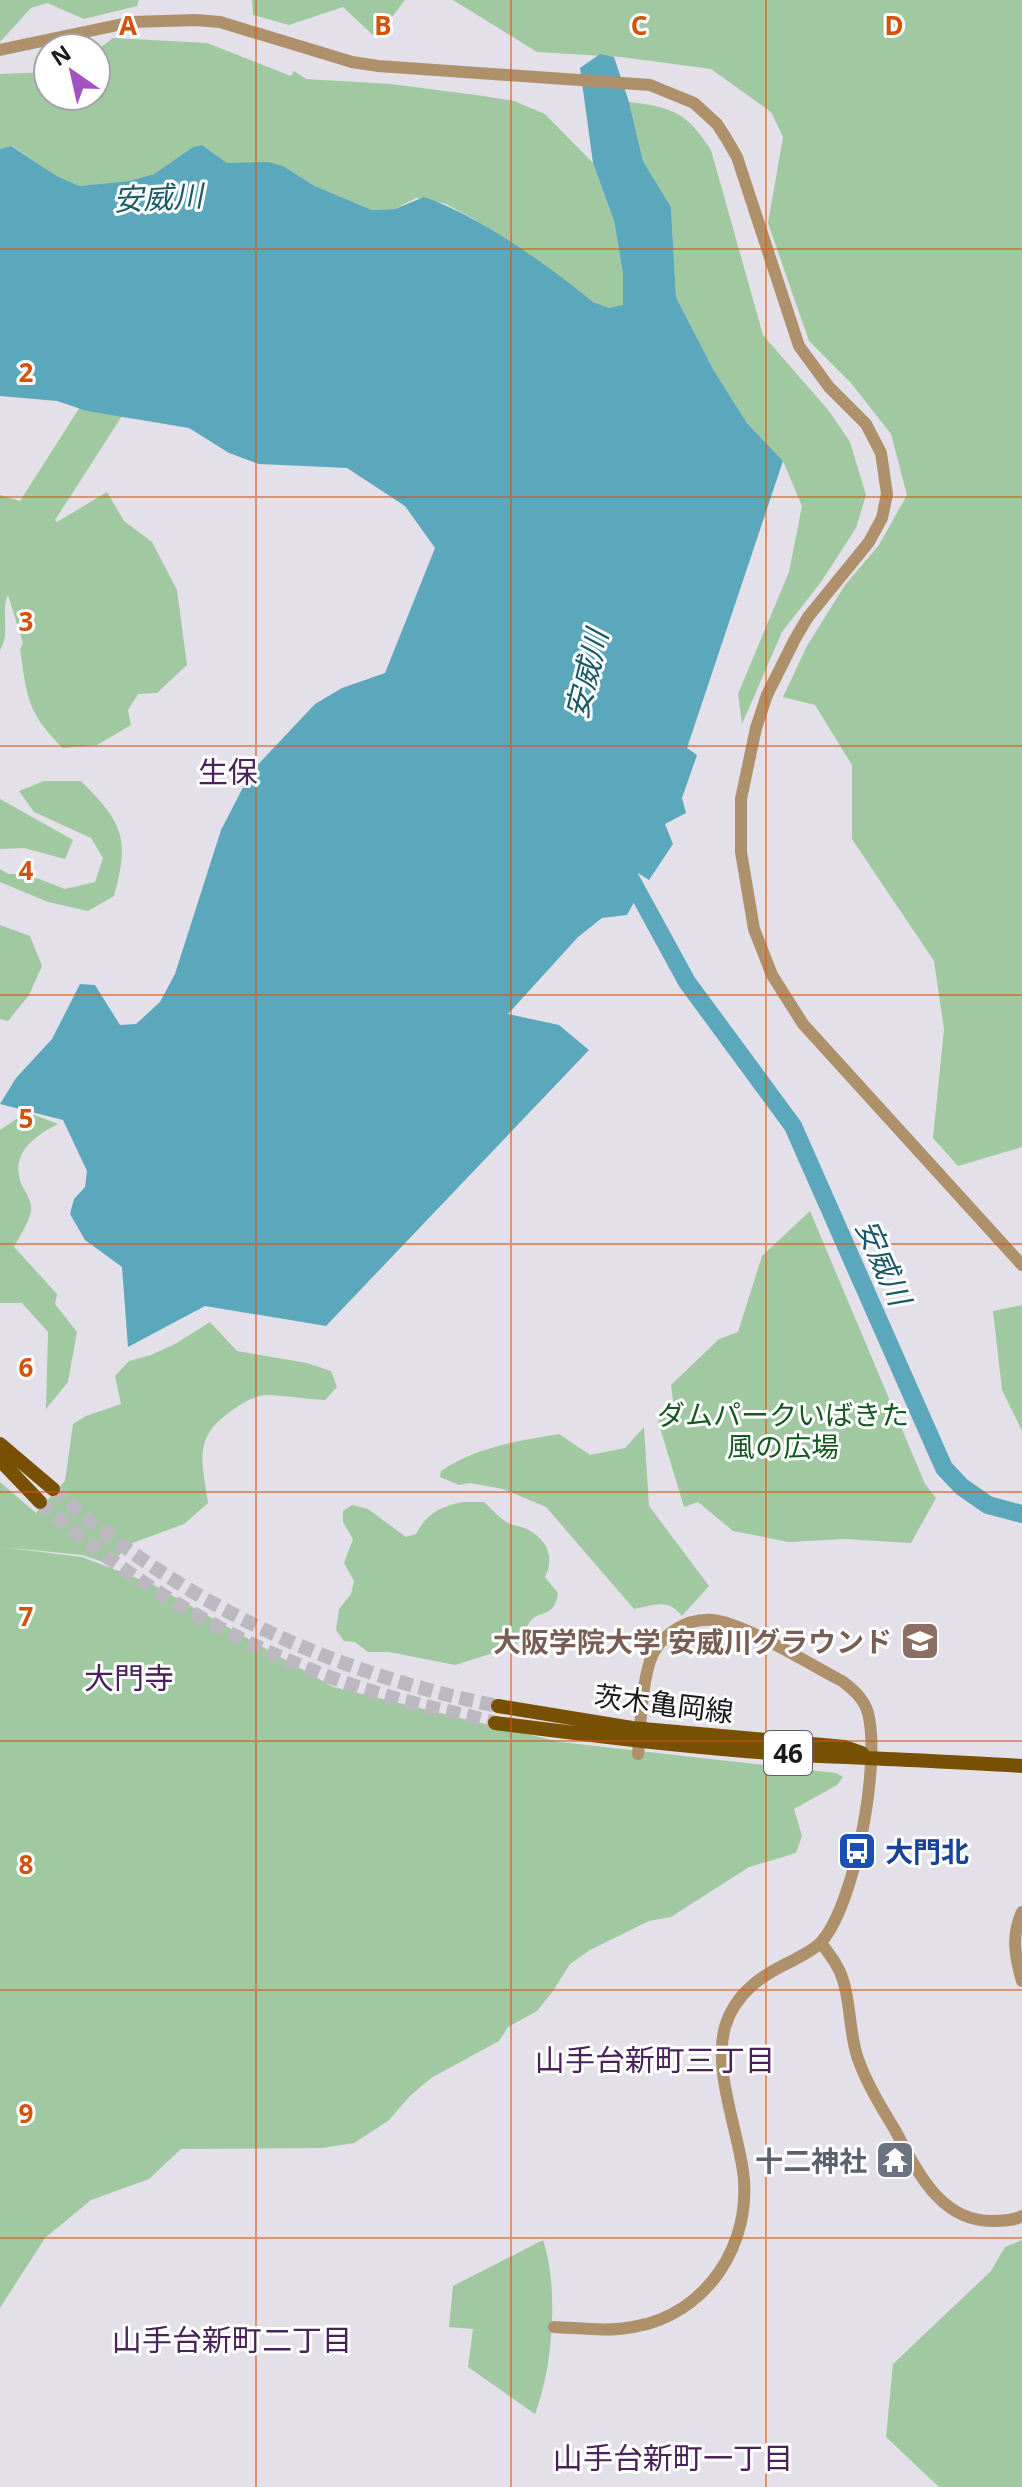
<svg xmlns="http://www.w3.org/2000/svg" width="1022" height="2487" viewBox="0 0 1022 2487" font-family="'Noto Sans','Noto Sans JP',sans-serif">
<rect width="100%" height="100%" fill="#e4e0e9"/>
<!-- green -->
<path fill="#a0c8a1" d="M 0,0 L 139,0 L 137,6 L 84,19 L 47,3 L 31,8 L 0,42 Z
M 252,0 L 405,0 L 376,38 L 343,7 L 289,25 L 253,15 Z
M 453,0 L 1022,0 L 1022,1147 L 958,1166 L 933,1138 L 944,1029 L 934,961 L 852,839 L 852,765 L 815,705 L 783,697 L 807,646 L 845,585 L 879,545 L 907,495 L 891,434 L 851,383 L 809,341 L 768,223 L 783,137 L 771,112 L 711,69 L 621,57 L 537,52 Z
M 113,38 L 207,43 L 291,76 L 294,71 L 306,79 L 391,84 L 476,95 L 514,101 L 545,114 L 593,163 L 614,221 L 623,274 L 623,306 L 608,308 L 593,302 L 474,219 L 446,204 L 416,198 L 395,209 L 372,210 L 315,186 L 283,166 L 55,520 L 57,522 L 107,492 L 124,521 L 152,542 L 177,590 L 187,665 L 157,693 L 138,694 L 128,710 L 131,725 L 97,745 L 63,748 C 27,713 27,697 20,649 L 23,643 L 8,595 C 0,611 11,634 0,650 L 0,495 L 20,501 L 235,164 L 227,163 L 202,145 L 193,147 L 154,174 L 129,181 L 79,186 L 57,176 L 12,146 L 0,149 L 0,74 L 48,72 L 48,96 L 96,96 L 96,51 Z
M 629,102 C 673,107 687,113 711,150 L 763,335 L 829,411 L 850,442 L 866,495 L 856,528 L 821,582 L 782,632 L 742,724 L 738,694 L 789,572 L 802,506 L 783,461 L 747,423 L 713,369 L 676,297 L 671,207 L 643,161 Z
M 44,781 L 81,781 C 123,823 130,838 114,896 L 88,911 L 48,902 L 0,882 L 0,869 L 8,874 L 26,874 L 65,889 L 95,882 L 103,858 L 91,838 L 34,812 L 19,791 Z
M 0,799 L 73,840 L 65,859 L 24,848 L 0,849 Z
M 0,925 L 30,936 L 42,966 L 29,995 L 8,1021 L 0,1019 Z
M 27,1112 L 58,1124 C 38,1134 14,1150 19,1176 C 21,1189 33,1198 31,1212 C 28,1224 19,1237 14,1247 L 57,1294 L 55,1304 L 77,1332 L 68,1382 L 46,1409 L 48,1332 L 22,1303 L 0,1303 L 0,1130 Z
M 810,1211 L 925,1484 L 936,1498 L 911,1543 L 844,1539 L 789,1542 L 733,1531 L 698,1502 L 684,1507 L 658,1421 L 673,1401 L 671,1385 L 719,1339 L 738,1332 L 762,1256 Z
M 1022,1305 L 1022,1431 L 1002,1390 L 993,1311 Z
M 210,1322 L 237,1351 L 307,1363 L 331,1371 L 337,1387 L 325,1400 C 306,1399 287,1396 268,1395 C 256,1395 244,1402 234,1409 C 192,1437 202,1460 208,1503 L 184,1524 L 127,1545 L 112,1565 L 82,1555 L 1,1547 L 82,1557 L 152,1584 L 333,1687 L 560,1742 L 836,1773 L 843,1777 L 837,1785 L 794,1809 L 802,1836 L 796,1853 L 749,1867 L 671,1917 L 649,1921 L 590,1950 L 570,1964 L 553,1991 L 537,2011 L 508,2027 L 499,2041 L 431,2078 L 410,2096 L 388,2121 L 354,2143 L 322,2148 L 181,2149 L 149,2179 L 91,2200 L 45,2238 L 0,2308 L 0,1482 L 36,1513 L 65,1481 L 73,1424 L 86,1416 L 121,1404 L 115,1376 L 129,1361 L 151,1355 L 175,1344 Z
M 644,1427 L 649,1506 L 709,1586 L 682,1616 C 667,1597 654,1606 634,1609 L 546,1507 L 503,1489 L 470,1483 L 459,1485 L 440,1477 L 441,1471 C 477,1447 517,1441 559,1434 L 590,1455 L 625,1448 Z
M 462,1502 L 484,1502 C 491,1508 499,1518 508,1523 C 514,1526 521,1526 527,1529 C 547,1540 555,1556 545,1577 L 558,1593 C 553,1627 530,1600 524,1640 L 506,1649 L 455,1665 L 389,1652 L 368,1652 L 355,1642 L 344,1641 L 336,1630 L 339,1609 L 351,1594 L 354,1581 L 344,1563 L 353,1539 L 343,1522 L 343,1511 L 352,1505 L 368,1509 L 406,1537 L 416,1534 C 426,1514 440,1507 462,1502 Z
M 543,2240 C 559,2287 553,2368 535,2414 L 468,2367 L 473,2329 L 449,2327 L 453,2286 Z
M 1022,2240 L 1022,2487 L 939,2487 L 886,2437 L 893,2364 L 991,2271 L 1005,2247 Z"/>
<!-- water -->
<path fill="#5ba8bc" d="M 600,54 L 614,57 L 629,102 L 643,161 L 671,207 L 676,297 L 713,369 L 747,423 L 783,461 L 687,748 L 697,755 L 682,798 L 686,813 L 665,824 L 673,844 L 649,880 L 638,873 L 626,889 L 637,897 L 627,915 L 602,918 L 578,937 L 508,1014 L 559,1025 L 589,1050 L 326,1326 L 205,1306 L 128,1347 L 122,1267 L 85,1240 L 70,1214 L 74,1199 L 85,1187 L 87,1171 L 63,1120 L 0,1104 L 16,1078 L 52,1039 L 80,984 L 95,985 L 120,1025 L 136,1024 L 160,1002 L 175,974 L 221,830 L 251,772 L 315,704 L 342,688 L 385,673 L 435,548 L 405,506 L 347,468 L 259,464 L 229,453 L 189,428 L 87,411 L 57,401 L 0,396 L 0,149 L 11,146 L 57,176 L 79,186 L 129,181 L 154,174 L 193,147 L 202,145 L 227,163 L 268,162 L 283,166 L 315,186 L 372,210 L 395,209 L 424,197 C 478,215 549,266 593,302 L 609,308 L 623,305 L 623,274 L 614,221 L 593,163 L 580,68 Z"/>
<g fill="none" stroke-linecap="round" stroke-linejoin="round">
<!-- river -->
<path stroke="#5ba8bc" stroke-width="18" d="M 622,863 L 687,982 L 793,1126 L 944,1468 L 962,1487 L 988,1505 L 1022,1514"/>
<!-- primary-tunnel -->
<path stroke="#bcb8c0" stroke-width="14" stroke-dasharray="14 7" stroke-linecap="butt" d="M 53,1489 C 178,1602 333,1674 498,1706
M 40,1502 C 136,1589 253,1655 377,1693 C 416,1705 456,1712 495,1723"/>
<!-- tertiary -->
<path stroke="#ae916a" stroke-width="12" d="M 0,50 L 132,22 L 196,20 L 220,22 L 352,62 L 378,66 L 650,85 L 694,103 L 717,124 L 726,138 L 737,157 L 799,346 L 829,387 L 866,424 L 881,453 L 887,494 L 882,518 L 869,542 L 808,617 L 795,639 L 767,695 L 756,728 L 741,799 L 741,852 L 754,929 L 772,975 L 803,1024 L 1022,1265
M 1022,1912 C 1011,1935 1015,1957 1022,1981
M 821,1943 C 830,1955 839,1966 843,1980 C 851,2005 849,2033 858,2059 C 867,2084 881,2107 895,2130 C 917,2170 939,2221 992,2221 C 1002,2221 1013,2221 1022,2216
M 554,2327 C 580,2328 607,2332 633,2327 C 707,2315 753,2243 743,2171 C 737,2128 713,2069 725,2027 C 735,1993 762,1975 792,1961 C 802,1955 815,1950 822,1941 C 855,1903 881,1763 868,1713 C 864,1699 854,1690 842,1681 C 811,1665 744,1623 713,1620 C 686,1618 659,1635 650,1661 C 641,1690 641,1724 638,1754"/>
<!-- primary -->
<path stroke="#785004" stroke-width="14" d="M 0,1444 L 53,1489
M 0,1460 L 40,1502
M 498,1706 L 632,1728 L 845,1747 L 862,1753
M 495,1723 C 612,1738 729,1753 846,1757 C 905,1760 963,1762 1022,1766"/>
</g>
<!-- grid -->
<path fill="none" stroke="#d3530e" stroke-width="2" stroke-opacity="0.55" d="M 256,0 L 256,2487M 511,0 L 511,2487M 766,0 L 766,2487M 0,249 L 1022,249M 0,497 L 1022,497M 0,746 L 1022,746M 0,995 L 1022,995M 0,1244 L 1022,1244M 0,1492 L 1022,1492M 0,1741 L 1022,1741M 0,1990 L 1022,1990M 0,2238 L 1022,2238"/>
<!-- icons -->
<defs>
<g id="school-square" transform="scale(2)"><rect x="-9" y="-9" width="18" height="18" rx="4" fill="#8d6e63" stroke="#fff"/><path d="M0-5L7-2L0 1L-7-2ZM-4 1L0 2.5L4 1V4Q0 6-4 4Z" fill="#fff"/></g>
<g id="bus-square" transform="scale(2)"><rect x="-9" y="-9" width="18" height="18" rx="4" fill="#1a4fb4" stroke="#fff"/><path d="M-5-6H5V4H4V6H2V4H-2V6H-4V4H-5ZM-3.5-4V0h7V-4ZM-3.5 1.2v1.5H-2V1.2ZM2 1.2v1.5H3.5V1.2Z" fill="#fff"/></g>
<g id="temple-square" transform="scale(2)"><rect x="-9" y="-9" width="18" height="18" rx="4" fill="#6b7280" stroke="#fff"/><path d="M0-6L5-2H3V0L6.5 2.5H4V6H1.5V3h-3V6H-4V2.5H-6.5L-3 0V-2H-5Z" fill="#fff"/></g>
</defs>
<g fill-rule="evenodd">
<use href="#school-square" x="920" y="1641"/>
<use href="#bus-square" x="857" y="1851"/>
<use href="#temple-square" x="895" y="2160"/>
</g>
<g text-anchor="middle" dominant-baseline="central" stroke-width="6" stroke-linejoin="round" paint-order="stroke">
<!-- shield labels -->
<rect fill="#fff" stroke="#5f5e60" stroke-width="2" x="764" y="1731" width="48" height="44" rx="6"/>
<g font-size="26" font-weight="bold" fill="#1a191c">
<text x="788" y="1753">46</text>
</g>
<!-- park labels -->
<g font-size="28" fill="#14591f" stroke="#fff">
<text x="783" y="1414">ダムパークいばきた<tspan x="783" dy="32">風の広場</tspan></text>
</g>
<!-- education labels -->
<g font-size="28" font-weight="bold" fill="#785e54" stroke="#fff" text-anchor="end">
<text x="892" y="1641">大阪学院大学 安威川グラウンド</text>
</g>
<!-- street labels -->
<g font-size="28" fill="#1a191c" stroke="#fff">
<text transform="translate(664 1703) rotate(7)">茨木亀岡線</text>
</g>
<!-- transit labels -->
<g font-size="28" font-weight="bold" fill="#164399" stroke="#fff" text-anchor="start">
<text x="885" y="1851">大門北</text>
</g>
<!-- worship labels -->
<g font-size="28" font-weight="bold" fill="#5b616d" stroke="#fff" text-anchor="end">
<text x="867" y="2160">十二神社</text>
</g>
<!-- water labels -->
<g font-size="30" font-style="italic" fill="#1a5a68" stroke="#fff">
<text transform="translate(158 197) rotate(-3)">安威川</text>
<text transform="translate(586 674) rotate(-76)">安威川</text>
<text transform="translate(884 1262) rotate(66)">安威川</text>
</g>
<!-- neighbourhood labels -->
<g font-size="30" fill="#482258" stroke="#fff">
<text x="228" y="771">生保</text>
<text x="129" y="1677">大門寺</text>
<text x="655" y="2059">山手台新町三丁目</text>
<text x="232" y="2339">山手台新町二丁目</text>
<text x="673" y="2457">山手台新町一丁目</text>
</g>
</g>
<g font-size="26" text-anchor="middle" font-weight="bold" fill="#d3530e" stroke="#fff" stroke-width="6" stroke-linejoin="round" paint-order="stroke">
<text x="128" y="35">A</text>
<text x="383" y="35">B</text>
<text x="639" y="35">C</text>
<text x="894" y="35">D</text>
<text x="26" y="382">2</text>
<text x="26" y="631">3</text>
<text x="26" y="880">4</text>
<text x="26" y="1128">5</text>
<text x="26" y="1377">6</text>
<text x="26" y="1626">7</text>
<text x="26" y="1874">8</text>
<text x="26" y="2123">9</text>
</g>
<!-- north arrow -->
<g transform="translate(72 72) rotate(326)"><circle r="38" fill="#ffffff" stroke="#a3a3a4" stroke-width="2"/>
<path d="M0-6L14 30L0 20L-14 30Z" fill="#a252c2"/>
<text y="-12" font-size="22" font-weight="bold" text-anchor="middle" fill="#1a191c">N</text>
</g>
</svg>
